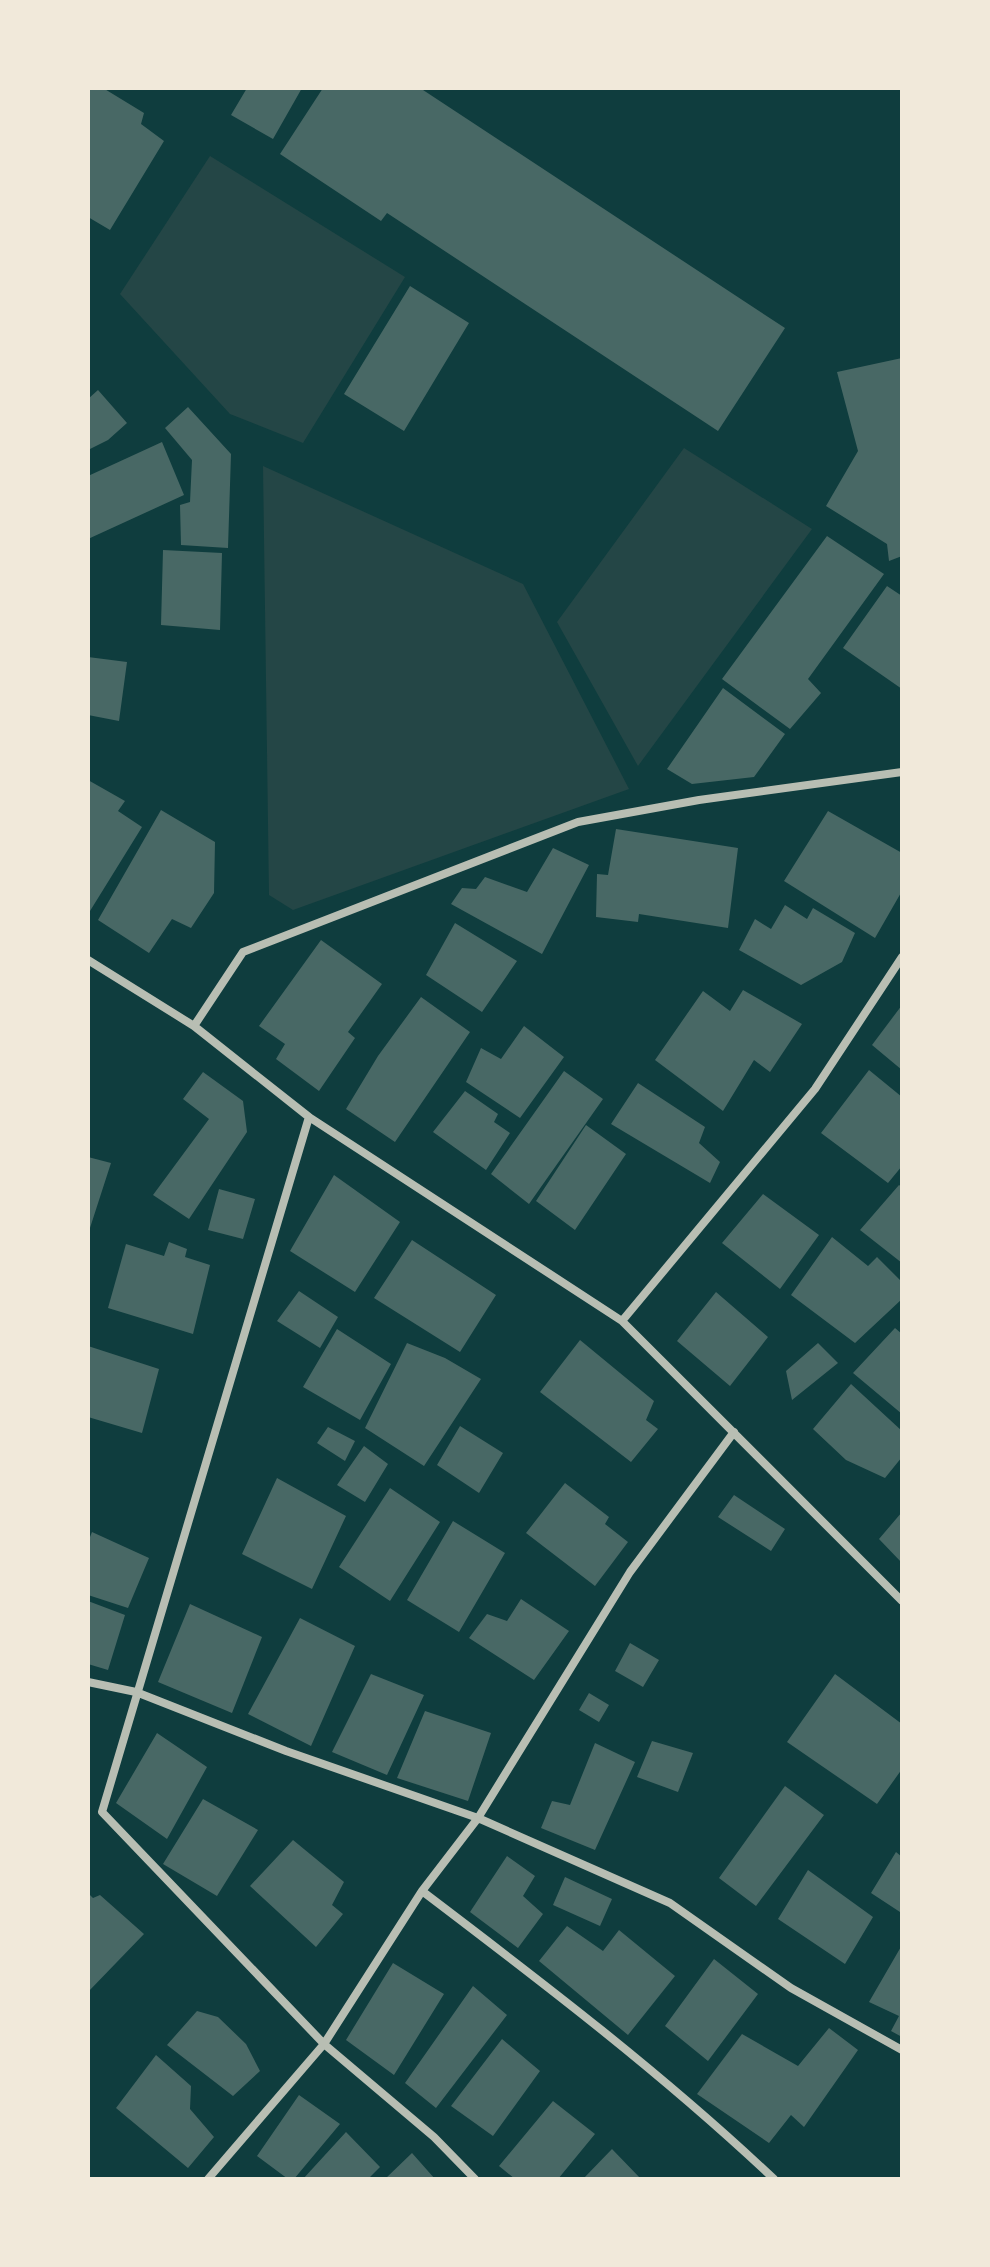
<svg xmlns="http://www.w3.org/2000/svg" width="990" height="2267" viewBox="0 0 990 2267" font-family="Montserrat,sans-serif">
<rect width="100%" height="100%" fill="#0f3d3e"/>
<!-- green -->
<path fill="#244646" d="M 210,156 L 405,277 L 303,443 L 230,414 L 120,294 Z
M 684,448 L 812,529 L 638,766 L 557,622 Z
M 263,466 L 523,584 L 629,789 L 293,910 L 269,895 Z"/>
<!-- building -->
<path fill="#486865" d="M 88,88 L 103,88 L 144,113 L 141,124 L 164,141 L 110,230 L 88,217 Z
M 247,88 L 302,88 L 273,139 L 231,115 Z
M 323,88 L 420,88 L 785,328 L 718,431 L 387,213 L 381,221 L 280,154 Z
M 410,286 L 469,323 L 404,431 L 344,394 Z
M 902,358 L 902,556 L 889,561 L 887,544 L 826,506 L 858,451 L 837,372 Z
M 98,390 L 127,423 L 108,440 L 88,450 L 88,399 Z
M 188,407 L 231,454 L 228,548 L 181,545 L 180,505 L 190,502 L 192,460 L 165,428 Z
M 162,442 L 184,495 L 88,539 L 88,476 Z
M 827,536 L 884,574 L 808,679 L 821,693 L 790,729 L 722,679 Z
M 163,550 L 222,553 L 220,630 L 161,625 Z
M 887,586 L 902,596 L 902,689 L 843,648 Z
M 88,657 L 127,662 L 119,721 L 88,715 Z
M 723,688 L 785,734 L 754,777 L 692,784 L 667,769 Z
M 88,780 L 125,801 L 118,811 L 142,827 L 90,911 L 88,910 Z
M 161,810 L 215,842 L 214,893 L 191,928 L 172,919 L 149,953 L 98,920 Z
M 828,811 L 902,853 L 902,891 L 875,938 L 784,881 Z
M 616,829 L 738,848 L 728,928 L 639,914 L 638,922 L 596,917 L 597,874 L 608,875 Z
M 553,848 L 589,865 L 542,954 L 451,904 L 462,888 L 476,889 L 485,877 L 527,892 Z
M 785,905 L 807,919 L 813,908 L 855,933 L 842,962 L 801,985 L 739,950 L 755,919 L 771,929 Z
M 455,923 L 517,961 L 482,1012 L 426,975 Z
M 321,940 L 382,984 L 348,1032 L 355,1038 L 319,1091 L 276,1059 L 285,1044 L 259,1026 Z
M 743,990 L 802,1024 L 770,1072 L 754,1060 L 723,1111 L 655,1060 L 703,991 L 730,1011 Z
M 421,997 L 470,1032 L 395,1142 L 346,1109 L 378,1056 Z
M 902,1005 L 902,1070 L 872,1045 Z
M 524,1026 L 564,1057 L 520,1118 L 466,1082 L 481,1048 L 501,1059 Z
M 869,1070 L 902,1097 L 902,1166 L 888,1183 L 821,1133 Z
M 564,1071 L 603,1099 L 529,1204 L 491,1174 Z
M 203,1072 L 243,1101 L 247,1132 L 189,1219 L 153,1195 L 209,1119 L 183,1099 Z
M 638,1083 L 705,1127 L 699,1143 L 720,1162 L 710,1183 L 611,1124 Z
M 465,1091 L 498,1114 L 494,1122 L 510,1133 L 486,1170 L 433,1132 Z
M 586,1125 L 626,1154 L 575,1230 L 536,1201 Z
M 88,1157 L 111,1163 L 89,1231 L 88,1231 Z
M 334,1175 L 400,1222 L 355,1292 L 290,1251 Z
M 899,1185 L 902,1187 L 902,1263 L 860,1230 Z
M 219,1189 L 255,1199 L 243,1239 L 208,1230 Z
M 763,1194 L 819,1235 L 780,1289 L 722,1243 Z
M 832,1237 L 868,1266 L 877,1257 L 902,1282 L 902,1299 L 855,1343 L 791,1295 Z
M 412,1240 L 496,1295 L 460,1352 L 374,1298 Z
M 169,1242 L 187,1249 L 185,1257 L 210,1265 L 193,1334 L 108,1308 L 126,1244 L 164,1256 Z
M 299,1291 L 338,1317 L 320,1348 L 277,1321 Z
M 716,1292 L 768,1337 L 730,1386 L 677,1341 Z
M 895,1328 L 902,1334 L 902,1414 L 853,1373 Z
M 337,1329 L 391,1364 L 360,1420 L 303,1387 Z
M 580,1340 L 654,1401 L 646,1420 L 658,1429 L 631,1462 L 540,1392 Z
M 407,1343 L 445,1358 L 481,1379 L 424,1466 L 365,1428 Z
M 818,1343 L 838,1363 L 792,1400 L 786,1371 Z
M 88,1346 L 159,1369 L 142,1433 L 88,1417 Z
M 851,1384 L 902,1431 L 902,1457 L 885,1478 L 846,1460 L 813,1429 Z
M 460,1426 L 503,1453 L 479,1493 L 437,1465 Z
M 328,1427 L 355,1441 L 345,1461 L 317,1443 Z
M 364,1446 L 388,1464 L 365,1502 L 337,1485 Z
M 277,1478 L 346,1516 L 312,1589 L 242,1554 Z
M 565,1483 L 609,1517 L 605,1524 L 628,1542 L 595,1586 L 526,1533 Z
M 390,1488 L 440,1522 L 390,1601 L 339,1567 Z
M 734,1495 L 785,1529 L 771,1551 L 718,1517 Z
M 902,1512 L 902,1563 L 879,1539 Z
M 453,1521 L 505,1553 L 459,1632 L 407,1600 Z
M 92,1532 L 149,1558 L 128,1608 L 88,1595 L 88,1542 Z
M 521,1599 L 569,1631 L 534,1680 L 469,1638 L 487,1614 L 507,1621 Z
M 88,1601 L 125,1615 L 108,1670 L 88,1664 Z
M 190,1604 L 262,1637 L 232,1713 L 158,1682 Z
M 300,1618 L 355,1646 L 311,1746 L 248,1714 Z
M 630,1643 L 659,1660 L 643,1687 L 615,1671 Z
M 371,1674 L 424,1695 L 387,1775 L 332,1752 Z
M 835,1674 L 902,1724 L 902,1769 L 877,1804 L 787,1742 Z
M 589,1693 L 609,1705 L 599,1722 L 579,1710 Z
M 425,1711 L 491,1733 L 468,1801 L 397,1778 Z
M 157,1733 L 207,1767 L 167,1839 L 116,1803 Z
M 652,1741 L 693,1753 L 678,1792 L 637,1777 Z
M 595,1743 L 635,1762 L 595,1850 L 541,1828 L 552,1801 L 570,1805 Z
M 785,1786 L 824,1815 L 756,1906 L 719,1878 Z
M 203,1799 L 258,1830 L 217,1896 L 163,1864 Z
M 293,1840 L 344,1882 L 332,1905 L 343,1914 L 316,1947 L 250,1886 Z
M 896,1852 L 902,1857 L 900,1912 L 871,1893 Z
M 507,1856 L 535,1876 L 523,1896 L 543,1914 L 518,1948 L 470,1912 Z
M 808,1870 L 873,1917 L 845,1964 L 778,1919 Z
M 565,1877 L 612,1899 L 600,1926 L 553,1905 Z
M 88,1893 L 93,1898 L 100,1895 L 144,1934 L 88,1992 Z
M 567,1926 L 603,1951 L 619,1930 L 675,1976 L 628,2035 L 539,1961 Z
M 902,1945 L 902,2037 L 891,2031 L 899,2016 L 869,2002 Z
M 714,1959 L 758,1994 L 708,2061 L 665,2026 Z
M 393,1963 L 444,1994 L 394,2075 L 346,2040 Z
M 473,1986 L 507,2015 L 436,2108 L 405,2083 Z
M 197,2011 L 218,2017 L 246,2044 L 260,2071 L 233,2096 L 167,2045 Z
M 829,2028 L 858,2050 L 804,2127 L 791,2115 L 769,2143 L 697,2094 L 742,2034 L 798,2066 Z
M 502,2039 L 540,2071 L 493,2136 L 451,2106 Z
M 156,2055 L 191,2086 L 190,2109 L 214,2137 L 188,2168 L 116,2108 Z
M 299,2095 L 340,2124 L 294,2179 L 288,2179 L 257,2156 Z
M 553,2101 L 595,2134 L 558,2179 L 515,2179 L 499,2166 Z
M 346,2132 L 380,2167 L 368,2179 L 303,2179 Z
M 612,2149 L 641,2179 L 583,2179 Z
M 412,2153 L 435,2179 L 385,2179 Z"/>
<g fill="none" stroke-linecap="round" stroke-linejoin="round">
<!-- minor -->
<path stroke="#b8beb3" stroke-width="8" d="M 88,960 L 194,1026 L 309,1117 L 622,1321 L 902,1601
M 194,1026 L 243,952 L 578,822 L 699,800 L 902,772
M 309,1117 L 102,1812 L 324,2044 L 434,2137 L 475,2179
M 622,1321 L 815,1089 L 902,957
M 88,1682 L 136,1692 L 286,1751 L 478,1818 L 670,1903 L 791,1988 L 902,2050
M 422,1891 C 542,1982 664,2075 774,2179
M 208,2179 L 324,2044 L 422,1891 L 478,1818 L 630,1572 L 734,1432"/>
</g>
<!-- border -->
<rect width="990" height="2267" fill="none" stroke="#f1e9da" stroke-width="180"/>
</svg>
